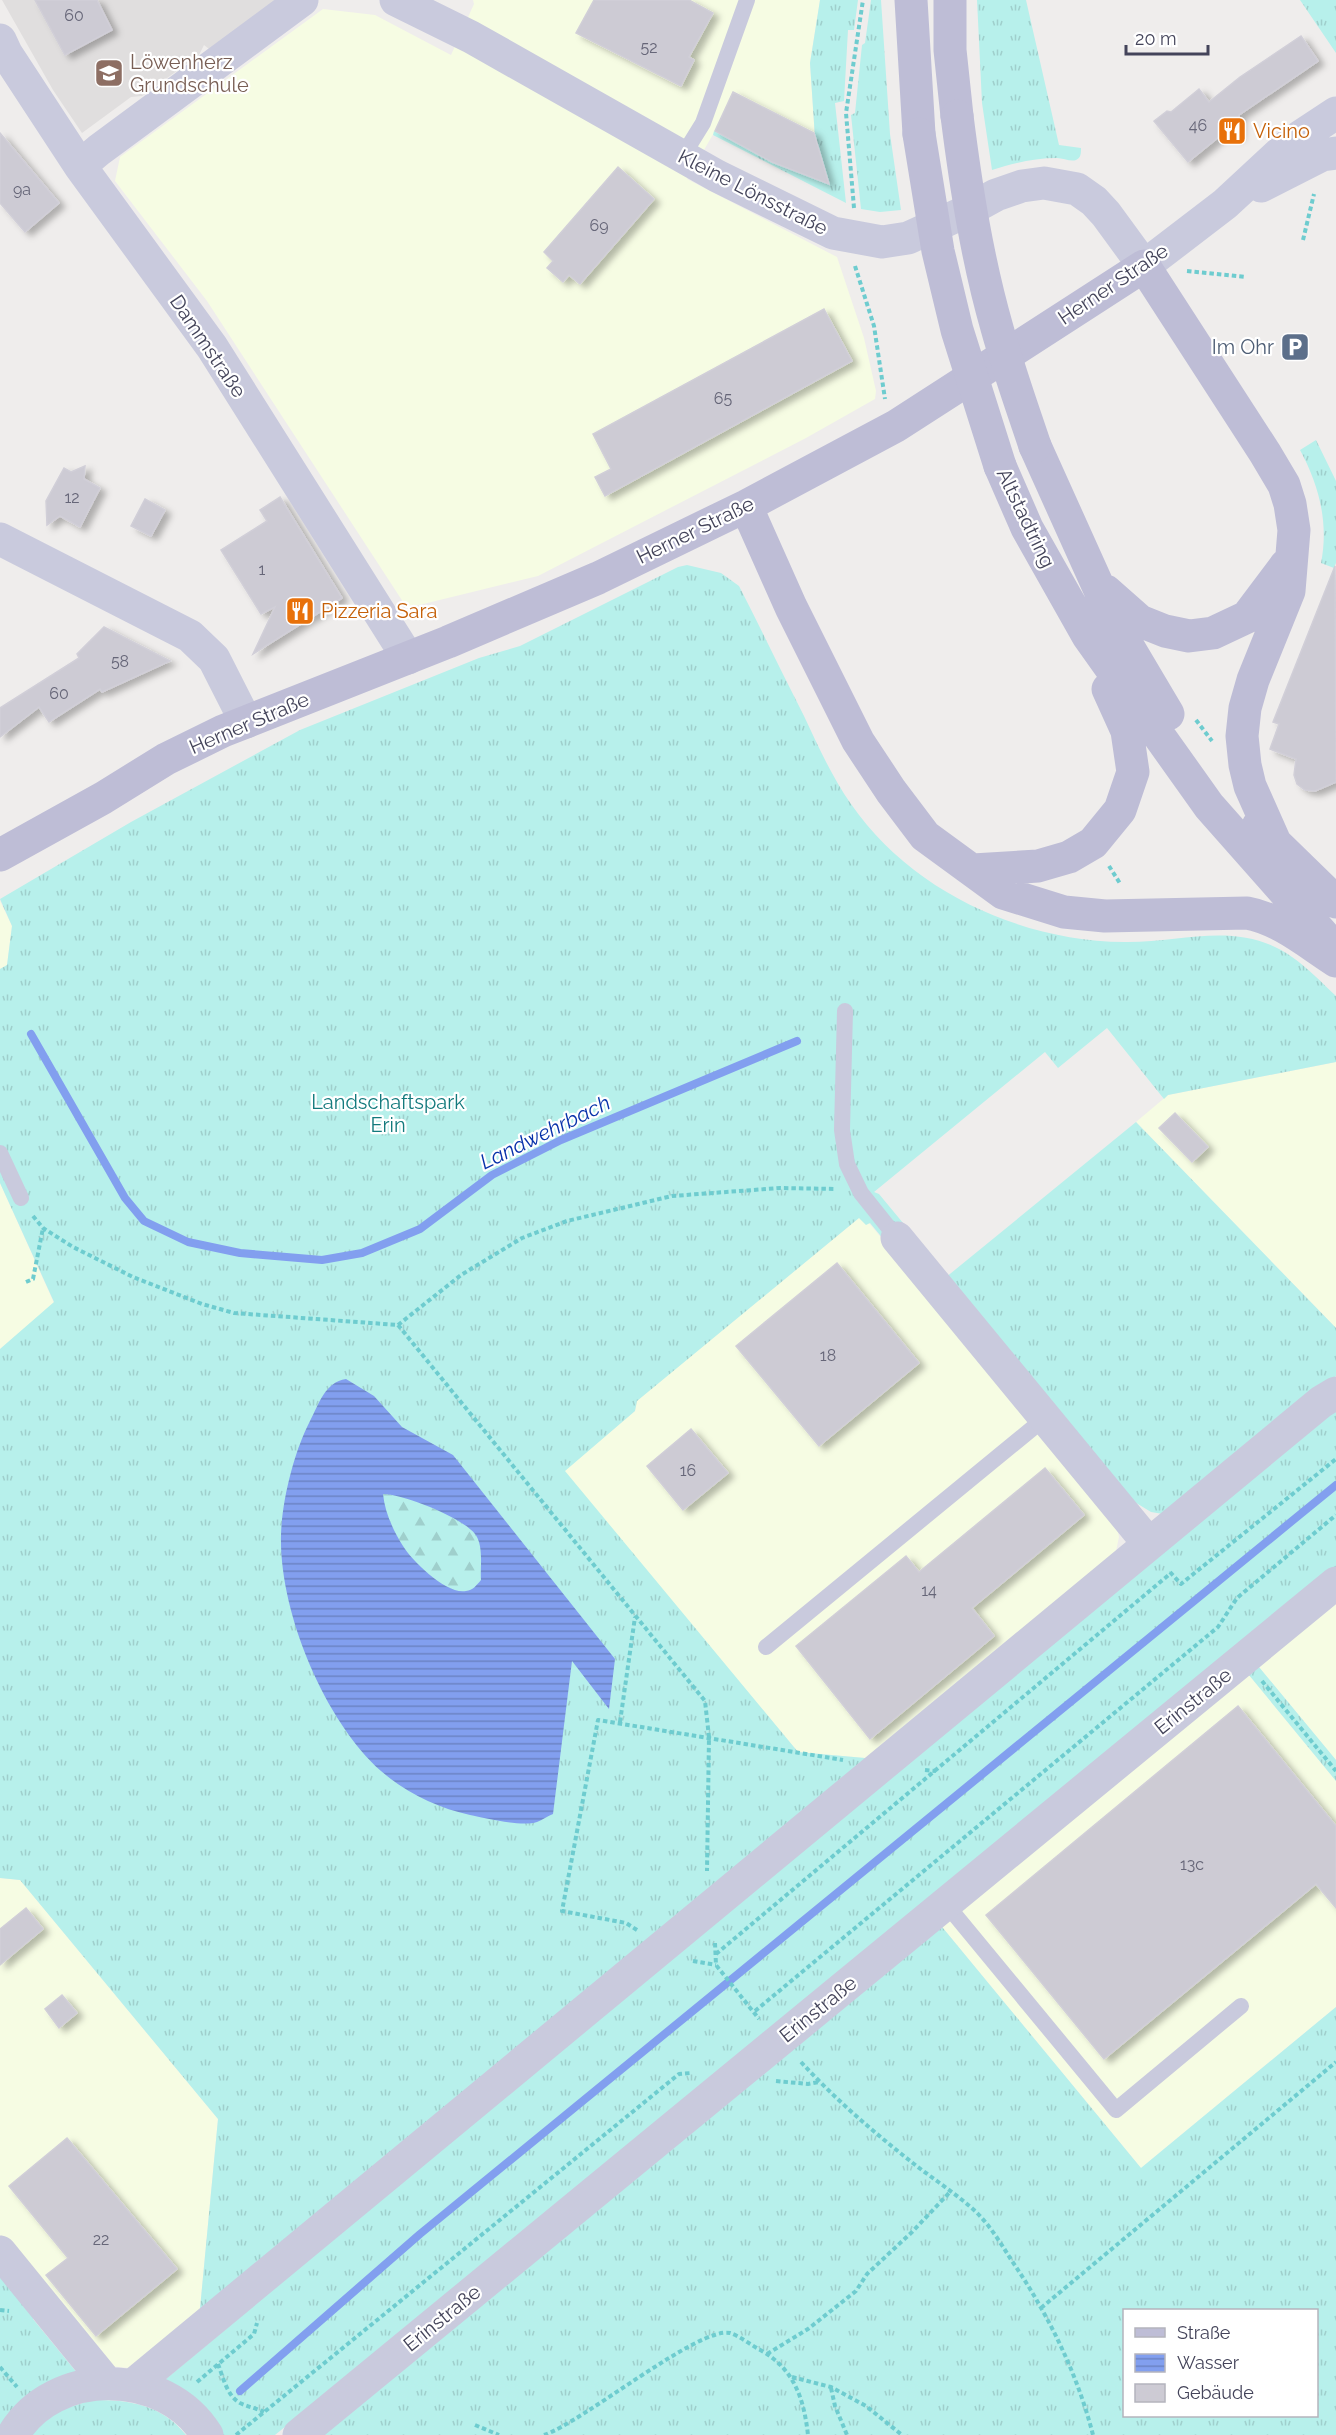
<svg xmlns="http://www.w3.org/2000/svg" width="1336" height="2435" viewBox="0 0 1336 2435" font-family="Raleway,sans-serif">
<defs>
<pattern id="grass-tufts" width="24" height="20" patternUnits="userSpaceOnUse" patternTransform="scale(1.5)"><rect width="24" height="20" fill="#b7f0eb"/><path d="M3 7l-1-3M5 7V3M7 7l1-3M15 17l-1-3M17 17v-4M19 17l1-3" fill="none" stroke="#9fcfcc"/></pattern>
<pattern id="forest-firs" width="22" height="20" patternUnits="userSpaceOnUse" patternTransform="scale(1.5)"><rect width="22" height="20" fill="#b7f0eb"/><path d="M5 1l3.5 6h-7zM16 11l3.5 6h-7z" fill="#9fcfcc"/></pattern>
<pattern id="water-rules" width="6" height="5" patternUnits="userSpaceOnUse" patternTransform="scale(1.5)"><rect width="6" height="5" fill="#829fef"/><path d="M0 2.5h6" fill="none" stroke="#6c83c5"/></pattern>
<filter id="shadow"><feDropShadow dx="6" dy="4" stdDeviation="3" flood-color="#0004"/></filter>
</defs>
<rect width="100%" height="100%" fill="#efedec"/>
<!-- commercial -->
<path fill="#f6fce3" d="M 473,0 L 820,0 L 810,63 L 815,138 L 829,183 L 772,162 L 715,131 L 687,179 L 837,257 L 864,338 L 876,391 L 875,399 L 806,438 L 538,576 L 407,608 L 207,301 L 115,181 L 120,157 L 323,9 L 375,15 L 451,55 L 474,4 Z
M 0,901 L 12,926 L 7,966 L 0,969 Z
M 1336,1062 L 1336,1328 L 1136,1122 L 1168,1095 Z
M 0,1183 L 54,1303 L 0,1349 Z
M 860,1217 L 869,1223 L 1108,1512 L 1117,1528 L 1119,1537 L 1115,1556 L 876,1759 L 798,1752 L 564,1471 L 635,1411 L 636,1401 Z
M 1336,1594 L 1336,1760 L 1254,1661 Z
M 1244,1669 L 1336,1781 L 1336,2007 L 1141,2168 L 938,1922 Z
M 0,1878 L 20,1880 L 218,2119 L 199,2319 L 129,2368 L 109,2366 L 0,2241 Z"/>
<!-- education -->
<path fill="#e0dede" d="M 2,0 L 286,0 L 214,53 L 204,45 L 199,55 L 142,96 L 131,97 L 82,133 L 53,90 Z"/>
<!-- grass -->
<path fill="url(#grass-tufts)" fill-rule="evenodd" d="M 820,0 L 858,0 L 854,30 L 848,30 L 844,101 L 835,103 L 846,203 L 713,135 L 714,131 L 772,162 L 815,138 L 810,63 Z
M 871,0 L 881,0 L 890,134 L 901,210 L 880,212 L 861,209 L 851,115 L 855,113 L 862,45 L 865,43 Z
M 977,0 L 1026,0 L 1059,145 L 1081,148 C 1081,153 1081,158 1076,160 C 1071,162 1063,158 1057,158 C 1034,158 1014,163 992,170 L 982,103 Z
M 1300,0 L 1336,0 L 1336,53 Z
M 1316,440 L 1336,481 L 1336,563 L 1334,568 L 1321,563 C 1329,523 1319,485 1300,450 Z
M 687,565 L 721,573 L 739,586 C 761,629 782,673 804,716 C 818,746 832,777 851,804 C 911,891 1020,941 1124,942 C 1184,943 1238,919 1292,957 C 1308,968 1322,983 1336,996 L 1336,1062 L 1168,1095 L 1164,1099 L 1107,1028 L 1058,1068 L 1045,1052 L 874,1192 L 879,1194 L 908,1229 L 889,1246 L 870,1223 L 866,1225 L 859,1218 L 637,1401 L 635,1411 L 565,1471 L 798,1752 L 876,1759 L 199,2319 L 218,2119 L 20,1880 L 0,1878 L 0,1349 L 54,1302 L 0,1183 L 0,969 L 7,965 L 12,926 L 0,899 L 131,822 L 300,730 L 479,658 L 520,646 L 678,567 Z
M 1136,1122 L 1336,1328 L 1336,1376 L 1163,1514 L 1151,1512 L 1128,1498 L 945,1278 Z
M 1336,1402 L 1336,1572 L 275,2435 L 219,2435 L 161,2383 Z
M 1254,1661 L 1336,1760 L 1336,1781 L 1244,1669 Z
M 938,1922 L 1141,2168 L 1336,2007 L 1336,2435 L 316,2435 ZM 1124,2310 L 1316,2310 L 1316,2416 L 1124,2416 Z
M 0,2267 L 33,2305 L 33,2319 L 78,2374 L 0,2430 Z
M 92,2400 C 130,2400 161,2404 186,2435 L 29,2435 L 57,2411 Z"/>
<!-- forest -->
<path fill="url(#forest-firs)" d="M 383,1494 C 404,1494 462,1518 475,1535 C 484,1545 480,1568 481,1581 C 476,1586 473,1590 466,1591 C 447,1595 411,1561 403,1546 C 393,1530 386,1513 383,1494 Z"/>
<!-- water -->
<path fill="url(#water-rules)" fill-rule="evenodd" d="M 346,1379 L 374,1396 L 402,1427 L 453,1455 L 615,1659 L 609,1709 L 572,1661 L 553,1814 C 548,1816 542,1820 537,1822 C 521,1827 486,1818 470,1815 C 438,1808 406,1793 381,1771 C 324,1720 279,1611 281,1535 C 282,1500 294,1452 310,1421 C 319,1404 325,1382 346,1379 ZM 383,1494 C 404,1494 463,1518 475,1534 C 484,1545 480,1568 481,1580 C 476,1586 473,1590 466,1591 C 447,1595 412,1561 403,1546 C 393,1530 385,1513 383,1494 Z"/>
<g fill="none" stroke-linecap="round" stroke-linejoin="round">
<!-- stream -->
<path stroke="#829fef" stroke-width="8" d="M 31,1034 L 125,1198 L 144,1221 L 188,1242 L 240,1253 L 322,1260 L 362,1253 L 420,1229 L 492,1175 L 561,1140 L 797,1041
M 240,2391 L 420,2234 L 1336,1485"/>
</g>
<!-- building -->
<path fill="#cdcbd4" stroke="#d1cfd8" stroke-width="1.5" filter="url(#shadow)" d="M 35,0 L 97,0 L 112,30 L 65,55 Z
M 594,0 L 689,0 L 713,13 L 689,57 L 694,60 L 681,86 L 576,33 Z
M 1301,36 L 1318,61 L 1239,115 L 1238,136 L 1220,136 L 1188,162 L 1154,121 L 1167,111 L 1171,112 L 1199,89 L 1209,102 L 1240,77 Z
M 733,92 L 814,133 L 829,184 L 772,162 L 715,131 Z
M 0,133 L 59,203 L 25,232 L 0,203 Z
M 618,167 L 654,199 L 580,284 L 569,275 L 563,282 L 547,268 L 553,261 L 544,252 Z
M 824,309 L 852,361 L 605,496 L 595,477 L 611,469 L 593,434 Z
M 85,466 L 84,479 L 100,488 L 80,527 L 60,516 L 47,525 L 46,501 L 64,468 L 71,472 Z
M 280,497 L 342,598 L 253,654 L 275,607 L 261,614 L 221,550 L 267,521 L 260,510 Z
M 145,499 L 165,510 L 151,536 L 131,526 Z
M 1335,566 L 1336,782 L 1315,791 L 1305,790 L 1297,784 L 1294,775 L 1296,759 L 1270,749 L 1279,724 L 1273,722 Z
M 104,627 L 170,661 L 102,692 L 100,689 L 49,722 L 39,707 L 0,737 L 0,708 L 79,658 L 77,654 Z
M 1175,1113 L 1208,1147 L 1192,1162 L 1159,1128 Z
M 837,1263 L 919,1363 L 819,1446 L 736,1346 Z
M 691,1429 L 728,1473 L 683,1510 L 647,1466 Z
M 1045,1468 L 1084,1515 L 972,1608 L 994,1636 L 870,1739 L 796,1646 L 906,1556 L 919,1572 Z
M 1238,1706 L 1336,1826 L 1336,1908 L 1316,1884 L 1104,2059 L 986,1915 Z
M 26,1908 L 43,1929 L 0,1965 L 0,1929 Z
M 62,1995 L 77,2013 L 59,2028 L 45,2009 Z
M 67,2138 L 177,2269 L 96,2336 L 46,2275 L 68,2258 L 9,2186 Z"/>
<g fill="none" stroke-linecap="round" stroke-linejoin="round">
<!-- path -->
<path stroke="#6ecccf" stroke-width="4" stroke-dasharray="4.5 3" stroke-linecap="butt" d="M 854,208 L 846,113 L 863,0
M 1303,240 L 1314,194
M 855,266 L 874,326 L 885,399
M 1187,271 L 1246,277
M 1196,720 L 1212,741
M 1109,866 L 1121,885
M 33,1216 L 43,1228 L 73,1247 L 133,1277 L 202,1304 L 234,1313 L 398,1325 L 705,1701 L 709,1737 L 707,1871
M 26,1282 L 33,1279 L 43,1228
M 398,1325 L 461,1275 L 522,1238 L 567,1221 L 672,1196 L 780,1188 L 836,1189
M 1170,1572 L 1181,1584 L 1336,1459
M 1262,1681 L 1336,1771
M 620,1722 L 635,1617
M 925,1770 L 936,1771
M 637,1930 L 626,1923 L 562,1911 L 598,1720 L 843,1760
M 715,1943 L 716,1965 L 759,2019
M 716,1954 L 1171,1573
M 693,1961 L 716,1965
M 755,2011 L 1218,1627 L 1237,1598 L 1336,1515
M 801,2062 C 833,2097 871,2130 909,2160 C 930,2177 954,2192 974,2210 C 989,2224 1000,2242 1010,2258 C 1047,2312 1077,2372 1093,2435
M 776,2081 L 808,2084 L 819,2082
M 1041,2308 L 1336,2062
M 0,2310 L 9,2311
M 767,2354 L 808,2329 L 856,2291 L 867,2274 L 912,2232 L 950,2192
M 218,2364 C 223,2377 227,2396 240,2403 C 248,2407 256,2408 264,2412
M 0,2367 L 17,2387
M 792,2377 L 831,2387 L 866,2406 L 902,2435
M 197,2382 L 254,2334 L 257,2323
M 831,2388 L 835,2406 L 847,2435
M 475,2425 L 499,2435
M 236,2435 L 679,2074 L 691,2073
M 544,2435 C 583,2422 699,2326 730,2333 C 740,2336 752,2346 762,2351 C 795,2370 804,2400 808,2435"/>
<!-- service -->
<path stroke="#c9cadd" stroke-width="16" d="M 682,157 L 703,123 L 747,0
M 845,1011 L 842,1130 L 847,1164 L 861,1193 L 897,1238
M 0,1153 L 21,1198
M 766,1647 L 1045,1418
M 946,1904 L 1116,2110 L 1241,2006"/>
<!-- minor -->
<path stroke="#c9cadd" stroke-width="33" d="M 396,0 L 471,37 L 717,176 L 833,233 L 882,242 L 908,238 L 965,212 L 996,195 L 1022,186 L 1044,183 L 1077,189 L 1094,201 L 1106,214 L 1144,266
M 0,40 L 6,53 L 80,166 L 212,347 L 408,658
M 80,166 L 99,150 L 302,0
M 0,539 L 190,636 L 214,659 L 246,722
M 897,1238 L 1149,1544
M 0,2252 L 106,2382
M 133,2385 L 1321,1402 L 1336,1393
M 13,2435 C 54,2366 165,2367 207,2435
M 299,2435 L 1336,1583"/>
<!-- tertiary -->
<path stroke="#c9cadd" stroke-width="33" d="M 1261,186 L 1322,155 L 1336,153
M 1144,266 L 1225,204 L 1292,142 L 1336,113"/>
<!-- secondary -->
<path stroke="#bebdd6" stroke-width="33" d="M 911,0 L 919,134
M 950,0 L 950,50 L 957,116
M 1035,446 L 1117,628 L 1168,714
M 1000,466 L 1027,528 L 1088,636 L 1209,806 L 1331,944
M 746,506 L 791,607 L 858,741 L 891,791 L 925,836 L 1003,893 L 1064,912 L 1105,916 L 1247,913 C 1280,919 1308,943 1336,961
M 1106,591 L 1140,621 L 1165,631 L 1189,636 L 1213,633 L 1247,617 L 1286,565
M 1258,826 L 1336,902
M 0,855 L 103,798 L 166,759 L 223,731 L 448,642 L 598,578 L 746,506 L 896,426 L 1144,266 L 1265,453 L 1284,485 L 1290,504 L 1294,530 L 1289,591 L 1253,680 L 1245,708 L 1242,736 L 1245,765 L 1250,786 L 1274,840
M 973,870 L 1038,866 L 1069,857 L 1093,843 L 1120,810 L 1133,772 L 1127,731 L 1108,689"/>
<!-- secondary-bridge -->
<path stroke="#bebdd6" stroke-width="33" d="M 957,116 C 966,187 977,258 997,328 C 1008,368 1022,407 1035,446
M 919,134 L 938,251 L 957,330 L 1000,466"/>
</g>
<!-- icons -->
<defs>
<g id="school-square" transform="scale(1.5)"><rect x="-9" y="-9" width="18" height="18" rx="4" fill="#8d6e63" stroke="#fff"/><path d="M0-5L7-2L0 1L-7-2ZM-4 1L0 2.5L4 1V4Q0 6-4 4Z" fill="#fff"/></g>
<g id="restaurant-square" transform="scale(1.5)"><rect x="-9" y="-9" width="18" height="18" rx="4" fill="#e8710a" stroke="#fff"/><path d="M-5-6h1v4h1v-4h1v4h1v-4h1v5L-1.5 .5V6h-2V.5L-5-1ZM5-6V6H3V1.5H1.5Q1.5-4 5-6Z" fill="#fff"/></g>
<g id="parking-square" transform="scale(1.5)"><rect x="-9" y="-9" width="18" height="18" rx="4" fill="#5c6f8a" stroke="#fff"/><path d="M-3.5-5.5H1a3.5 3.5 0 0 1 0 7H-1V5.5H-3.5ZM-1-3.4V-.6H.8a1.4 1.4 0 0 0 0-2.8Z" fill="#fff"/></g>
</defs>
<g fill-rule="evenodd">
<use href="#school-square" x="109" y="73"/>
<use href="#restaurant-square" x="1232" y="131"/>
<use href="#parking-square" x="1295" y="347"/>
<use href="#restaurant-square" x="300" y="611"/>
</g>
<g text-anchor="middle" dominant-baseline="central" stroke-width="4.5" stroke-linejoin="round" paint-order="stroke">
<!-- number labels -->
<g font-size="16" fill="#666678">
<text x="74" y="15">60</text>
<text x="649" y="47">52</text>
<text x="1198" y="125">46</text>
<text x="22" y="189">9a</text>
<text x="599" y="225">69</text>
<text x="723" y="398">65</text>
<text x="72" y="497">12</text>
<text x="262" y="569">1</text>
<text x="120" y="661">58</text>
<text x="59" y="693">60</text>
<text x="828" y="1355">18</text>
<text x="688" y="1470">16</text>
<text x="929" y="1590">14</text>
<text x="1192" y="1864">13c</text>
<text x="101" y="2239">22</text>
</g>
<!-- education labels -->
<g font-size="20" fill="#785e54" stroke="#fff" text-anchor="start">
<text x="130" y="62">Löwenherz<tspan x="130" dy="23">Grundschule</tspan></text>
</g>
<!-- food labels -->
<g font-size="20" fill="#c56008" stroke="#fff" text-anchor="start">
<text x="1253" y="131">Vicino</text>
<text x="321" y="611">Pizzeria Sara</text>
</g>
<!-- street labels -->
<g font-size="20" fill="#44445a" stroke="#fff">
<text transform="translate(753 192) rotate(27)">Kleine Lönsstraße</text>
<text transform="translate(1113 284) rotate(-34)">Herner Straße</text>
<text transform="translate(208 346) rotate(56)">Dammstraße</text>
<text transform="translate(1026 518) rotate(64)">Altstadtring</text>
<text transform="translate(695 530) rotate(-26)">Herner Straße</text>
<text transform="translate(249 723) rotate(-23)">Herner Straße</text>
<text transform="translate(1193 1701) rotate(-39)">Erinstraße</text>
<text transform="translate(818 2009) rotate(-39)">Erinstraße</text>
<text transform="translate(442 2318) rotate(-39)">Erinstraße</text>
</g>
<!-- service labels -->
<g font-size="20" fill="#4e5e75" stroke="#fff" text-anchor="end">
<text x="1274" y="347">Im Ohr</text>
</g>
<!-- park labels -->
<g font-size="20" fill="#137a7d" stroke="#fff">
<text x="388" y="1102">Landschaftspark<tspan x="388" dy="23">Erin</tspan></text>
</g>
<!-- water labels -->
<g font-size="21" font-style="italic" fill="#0732aa" stroke="#fff">
<text transform="translate(545 1132) rotate(-26)">Landwehrbach</text>
</g>
</g>
<!-- legend -->
<rect x="1123" y="2309" width="195" height="108" fill="#ffffff" stroke="#b4b4bd" stroke-width="1.5"/>
<rect x="1135" y="2328" width="30" height="9" fill="#bebdd6" stroke="#b4b4bd" stroke-width="1.5"/>
<text x="1177" y="2339" font-size="18" fill="#44445a">Straße</text>
<rect x="1135" y="2354" width="30" height="18" fill="url(#water-rules)" stroke="#b4b4bd" stroke-width="1.5"/>
<text x="1177" y="2369" font-size="18" fill="#44445a">Wasser</text>
<rect x="1135" y="2384" width="30" height="18" fill="#cdcbd4" stroke="#b4b4bd" stroke-width="1.5"/>
<text x="1177" y="2399" font-size="18" fill="#44445a">Gebäude</text>
<!-- scale -->
<path d="M1126 45v9h82v-9" fill="none" stroke="#44445a" stroke-width="3"/>
<text x="1135" y="45" font-size="18" fill="#44445a" stroke="#ffffff" stroke-width="4.5" paint-order="stroke">20 m</text>
</svg>
